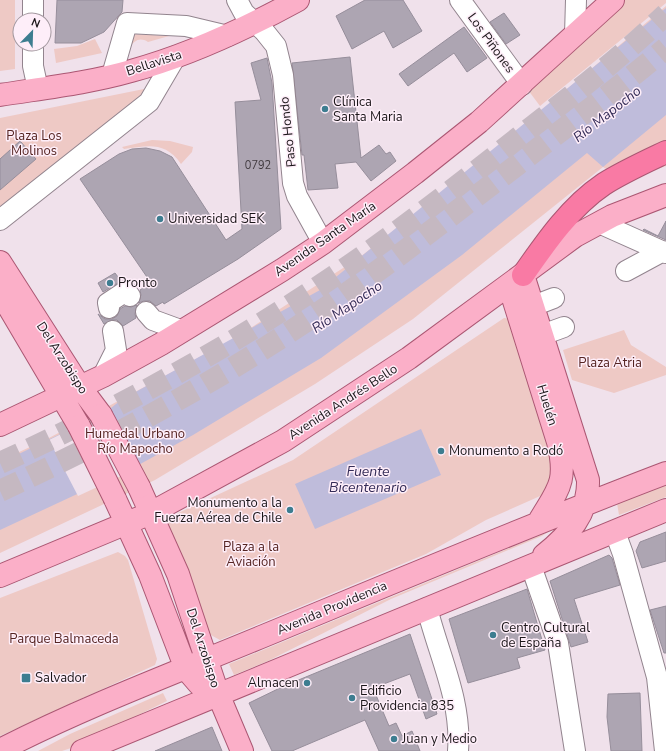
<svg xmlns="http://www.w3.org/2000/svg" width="666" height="751" viewBox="0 0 666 751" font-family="'Nunito Sans',sans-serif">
<rect width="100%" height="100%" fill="#f0e1eb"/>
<!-- green -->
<path fill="#eec9c5" d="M 0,0 L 15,0 L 15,69 L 0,71 Z
M 623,0 L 666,0 L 666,3 L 540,106 L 528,90 Z
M 666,6 L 666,166 L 625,181 L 603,167 L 413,319 L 315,384 L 155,480 L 0,553 L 0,461 L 49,438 L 232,340 L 360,257 L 471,170 Z
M 132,34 L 169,36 L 148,42 C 140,37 134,40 129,49 Z
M 95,39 L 102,53 L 56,63 L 54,49 L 77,46 Z
M 144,89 L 148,94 L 0,211 L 0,118 Z
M 152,140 L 170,141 L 193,147 L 192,152 L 181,164 C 165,141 148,146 124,149 L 122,147 Z
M 504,318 L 513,319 L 558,459 L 547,493 L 486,520 L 426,554 L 220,640 L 209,634 L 163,520 L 293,460 Z
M 624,330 L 631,345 L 666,367 L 666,375 L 614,393 L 572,380 L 563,350 Z
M 666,485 L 666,497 L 619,515 L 617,503 Z
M 548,532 L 542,536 L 391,599 L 268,661 L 234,675 L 229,664 Z
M 118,552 L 125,556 L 128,560 L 157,659 L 155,665 L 0,736 L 0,598 Z
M 163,693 L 167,701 L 71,748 L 62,751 L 38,751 L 70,734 Z"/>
<!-- water -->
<path fill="#bfbcdb" d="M 666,8 L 666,115 L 603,167 L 587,153 L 462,255 L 321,358 L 193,435 L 133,468 L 0,530 L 0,463 L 106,412 L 121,400 L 320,290 Z
M 421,429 L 441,475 L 315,529 L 295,484 Z"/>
<!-- pier -->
<path fill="#f0e1eb" d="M 106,412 L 134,470 L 78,496 L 49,440 Z"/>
<!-- building -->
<path fill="#ada5b2" stroke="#968e9b" d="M 57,0 L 123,0 L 122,12 L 104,32 L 81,43 L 55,43 Z
M 365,0 L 403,0 L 422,31 L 393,48 L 384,31 L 352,49 L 336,16 Z
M 504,13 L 520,35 L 506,44 L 490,22 Z
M 464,27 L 487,58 L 467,72 L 454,53 L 408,86 L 399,74 Z
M 350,57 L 361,158 L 379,145 L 386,154 L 390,152 L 396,161 L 371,181 L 356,162 L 335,164 L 338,188 L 308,190 L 304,155 L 302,155 L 292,63 Z
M 267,58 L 272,83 L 281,229 L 238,259 L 164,304 L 163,302 L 156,306 L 150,301 L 144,301 L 138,303 L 141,295 L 140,290 L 151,283 L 80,179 L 119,154 L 132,149 L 146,148 L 160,151 L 172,157 L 226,240 L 242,229 L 235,102 L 261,100 L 251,63 Z
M 20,141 L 36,159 L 0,190 L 0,159 Z
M 666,221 L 666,240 L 643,230 L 644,229 L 658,236 Z
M 115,273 L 121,281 L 103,292 L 98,283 Z
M 137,305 L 135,314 L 136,318 L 123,326 L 117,320 L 112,320 L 104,324 L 98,314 L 105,319 L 112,319 L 117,316 L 120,309 L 125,306 L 131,307 Z
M 666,532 L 666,561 L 642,568 L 636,551 L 640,542 Z
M 609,555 L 612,558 L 620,585 L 574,599 L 588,642 L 571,647 L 550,581 Z
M 527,589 L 545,650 L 517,658 L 520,668 L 468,683 L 449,619 Z
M 666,606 L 666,653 L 664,653 L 650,610 Z
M 410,634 L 437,714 L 426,719 L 410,674 L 373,688 L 389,726 L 396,723 L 402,736 L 412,731 L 420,751 L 379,751 L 365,720 L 292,751 L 272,751 L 249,703 L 284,686 Z
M 640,693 L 642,751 L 611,751 L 607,717 L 608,694 Z
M 212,727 L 222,751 L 155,751 Z"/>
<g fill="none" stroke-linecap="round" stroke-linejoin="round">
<!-- highway-tunnel -->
<path stroke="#c5b8c1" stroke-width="22" stroke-dasharray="22 11" stroke-linecap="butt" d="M 0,463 C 102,416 201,363 295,302 C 371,253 443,198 514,141 C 566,100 618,60 666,14
M 0,491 C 118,436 233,373 340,298 C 400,256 458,210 517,165 C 566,126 618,89 666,48"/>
<!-- minor casing -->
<g stroke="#92848e" stroke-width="22">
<path id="minor" d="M 33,0 L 33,20
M 237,0 L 244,13 L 264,31 L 276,46 L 283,75 L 293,183 L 297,196 L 323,243
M 460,0 L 522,85
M 575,35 L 576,0
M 33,44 L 33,66 L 38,89
M 112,75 L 127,23 L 186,26 L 228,36
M 0,220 L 149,102 L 176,56
M 599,223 L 666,253
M 626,271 L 663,251
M 533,306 L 554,298
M 109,308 L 108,303 L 126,291 L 130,296
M 146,312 L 153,320 L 183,331
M 542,335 L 564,327
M 103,376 L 116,350 L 113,331
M 615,532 L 623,554 L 657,677 L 665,751
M 531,566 L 558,643 L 575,751
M 427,608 C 439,656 462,701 458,751"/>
</g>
<!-- major casing -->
<g stroke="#ab5773" stroke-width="24">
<path id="major" d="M 0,95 C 44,88 89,83 131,71 C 190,55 245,29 298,0
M 0,262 L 80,387 L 101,415
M 523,275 L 588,480 C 589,513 568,536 544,555
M 509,285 L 558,442 C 568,483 558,489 538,523
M 0,292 L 79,426
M 0,425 L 103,376 L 161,344 L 282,270 L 323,243 L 415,173 L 479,122 L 613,0
M 139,487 L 178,574 L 218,694 L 242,751
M 115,499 L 150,575 L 186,669 L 199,684 L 218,694
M 0,576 L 151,513 L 283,441 L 409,358 L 575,236 L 612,216 L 666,195
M 0,750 C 86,706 177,672 266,635 C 399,580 532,524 666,473
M 82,751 L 666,510"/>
</g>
<!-- highway casing -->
<g stroke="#ab5773" stroke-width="24">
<path id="highway" d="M 523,275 C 546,242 570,207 604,184 C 623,172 645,162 666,152"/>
</g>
<!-- minor -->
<use href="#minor" stroke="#fff" stroke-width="20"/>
<!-- major -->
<use href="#major" stroke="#fbafc8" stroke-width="22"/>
<!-- highway -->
<use href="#highway" stroke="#f97aa4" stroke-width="22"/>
<!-- major-bridge casing -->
<g stroke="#ab5773" stroke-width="24" stroke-linecap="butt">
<path id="major-bridge" d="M 101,415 L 139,487
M 79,426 L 115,499"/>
</g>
<!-- major-bridge -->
<use href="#major-bridge" stroke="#fbafc8" stroke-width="22"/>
</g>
<!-- markers -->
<g fill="#3d7d90" stroke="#feeef9" stroke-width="1.5">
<circle cx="325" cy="109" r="4"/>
<circle cx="160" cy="219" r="4"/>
<circle cx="110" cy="283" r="4"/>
<circle cx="441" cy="451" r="4"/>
<circle cx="290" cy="510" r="4"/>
<circle cx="493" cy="635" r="4"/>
<rect x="21" y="673" width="10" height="10" rx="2"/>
<circle cx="307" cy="683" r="4"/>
<circle cx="352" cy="698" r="4"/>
<circle cx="394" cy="739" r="4"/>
</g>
<g text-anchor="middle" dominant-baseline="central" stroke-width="3" stroke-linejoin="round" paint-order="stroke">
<!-- number labels -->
<g font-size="11" fill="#403a3f">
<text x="258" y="165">0792</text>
</g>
<!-- street labels -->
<g font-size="13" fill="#1b1619" stroke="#feeef9">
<text transform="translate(491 43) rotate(54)">Los Piñones</text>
<text transform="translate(154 63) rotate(-18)">Bellavista</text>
<text transform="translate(288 132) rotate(-96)">Paso Hondo</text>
<text transform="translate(325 239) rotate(-35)">Avenida Santa María</text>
<text transform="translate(62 358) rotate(57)">Del Arzobispo</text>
<text transform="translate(343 402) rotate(-33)">Avenida Andrés Bello</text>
<text transform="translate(547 405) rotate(73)">Huelén</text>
<text transform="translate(332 608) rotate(-23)">Avenida Providencia</text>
<text transform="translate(203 648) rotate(72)">Del Arzobispo</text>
</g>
<!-- poi labels -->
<g font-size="13" fill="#1b1619" stroke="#feeef9" text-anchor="start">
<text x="333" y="102">Clínica<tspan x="333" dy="15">Santa Maria</tspan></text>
<text x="168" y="219">Universidad SEK</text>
<text x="118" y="283">Pronto</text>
<text x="449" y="451">Monumento a Rodó</text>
<text x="282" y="503" text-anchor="end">Monumento a la<tspan x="282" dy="15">Fuerza Aérea de Chile</tspan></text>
<text x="501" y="628">Centro Cultural<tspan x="501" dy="15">de España</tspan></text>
<text x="35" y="678">Salvador</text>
<text x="299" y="683" text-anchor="end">Almacen</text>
<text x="360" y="691">Edificio<tspan x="360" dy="15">Providencia 835</tspan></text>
<text x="402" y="739">Juan y Medio</text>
</g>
<!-- park labels -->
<g font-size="13" fill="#552422" stroke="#feeef9">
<text x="34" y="136">Plaza Los<tspan x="34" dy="15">Molinos</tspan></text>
<text x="610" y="363">Plaza Atria</text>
<text x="135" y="434">Humedal Urbano<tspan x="135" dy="15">Río Mapocho</tspan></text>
<text x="251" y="547">Plaza a la<tspan x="251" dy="15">Aviación</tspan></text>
<text x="64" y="639">Parque Balmaceda</text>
</g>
<!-- water labels -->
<g font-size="14" font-style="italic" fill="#342c57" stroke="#feeef9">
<text transform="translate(607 114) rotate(-38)">Río Mapocho</text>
<text transform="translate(347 307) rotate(-34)">Río Mapocho</text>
<text x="368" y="471">Fuente<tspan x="368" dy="16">Bicentenario</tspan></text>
</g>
</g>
<!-- north arrow -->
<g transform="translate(32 32) rotate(23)"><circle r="19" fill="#feeef9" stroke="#a3989f"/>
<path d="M0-3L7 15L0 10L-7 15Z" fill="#3d7d90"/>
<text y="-6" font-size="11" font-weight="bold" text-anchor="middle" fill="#1b1619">N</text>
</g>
</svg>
